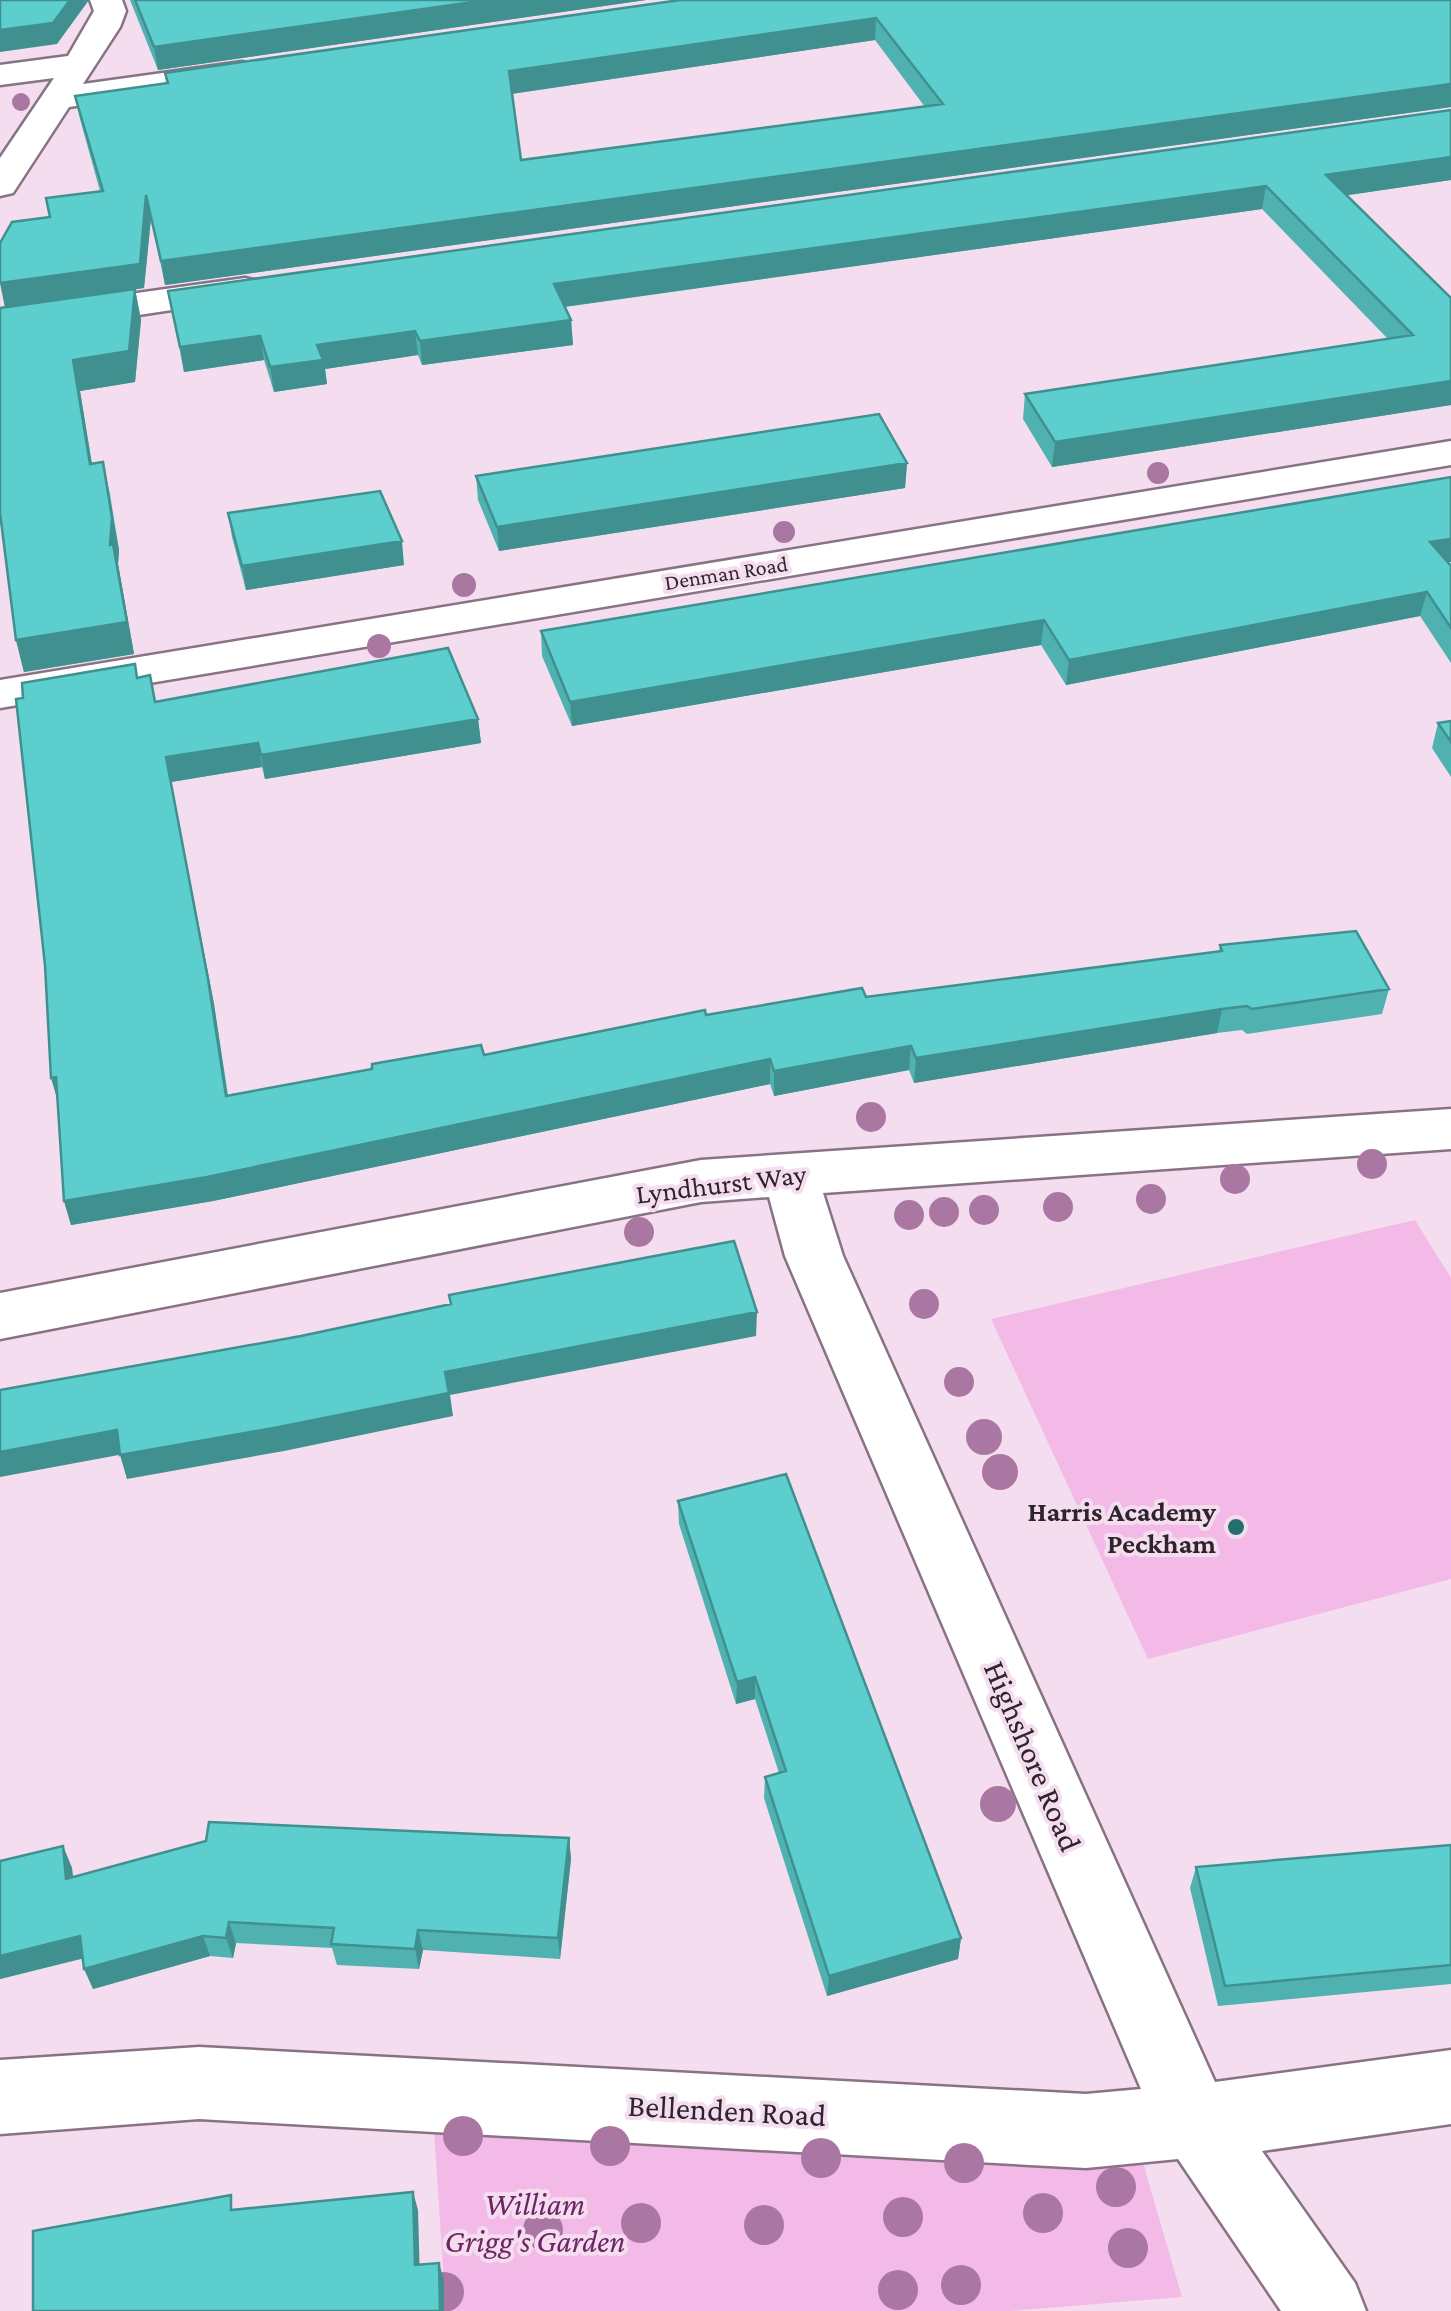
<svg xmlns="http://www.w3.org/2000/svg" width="1451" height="2311" viewBox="0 0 1451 2311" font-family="'Crimson Pro',serif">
<rect width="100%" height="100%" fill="#f4ddef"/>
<!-- green -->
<path fill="#f3bae7" d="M 1415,1220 L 1451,1278 L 1451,1579 L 1148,1659 L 991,1319 Z
M 434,2131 L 1139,2149 L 1182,2297 L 1011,2311 L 446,2311 Z"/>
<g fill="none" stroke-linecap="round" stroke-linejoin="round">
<!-- minor casing -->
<g stroke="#887384" stroke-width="5">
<path id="minor" d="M 90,0 L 122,0 L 126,11 L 120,27 L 83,84 L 242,62 L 254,65 L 259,72 L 254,79 L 242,82 L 69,107 L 13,193 L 0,196 L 0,158 L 54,78 L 0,85 L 0,65 L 68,56 L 94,11 Z
M 245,278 L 258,281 L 264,289 L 258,297 L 0,336 L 0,312 Z
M 1451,441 L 1451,465 L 0,708 L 0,680 Z
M 1451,1109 L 1451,1149 L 823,1193 L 843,1256 L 1215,2082 L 1451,2050 L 1451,2124 L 1262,2151 L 1355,2283 L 1366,2311 L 1281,2311 L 1178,2159 L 1086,2168 L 199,2119 L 0,2134 L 0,2060 L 199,2047 L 1086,2094 L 1141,2089 L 785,1256 L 769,1197 L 701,1202 L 0,1339 L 0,1293 L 701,1160 Z"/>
</g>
<!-- minor -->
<use href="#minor" fill="#fff" fill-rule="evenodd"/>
</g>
<!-- trees -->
<g fill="#aa77a3">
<circle cx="21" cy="102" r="9"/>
<circle cx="1158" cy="473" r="11"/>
<circle cx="784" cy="532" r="11"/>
<circle cx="464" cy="585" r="12"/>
<circle cx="379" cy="646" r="12"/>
<circle cx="871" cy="1117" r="15"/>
<circle cx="1372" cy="1164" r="15"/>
<circle cx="1235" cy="1179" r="15"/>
<circle cx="1151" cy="1199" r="15"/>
<circle cx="1058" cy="1207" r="15"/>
<circle cx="984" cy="1210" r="15"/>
<circle cx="944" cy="1212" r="15"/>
<circle cx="909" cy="1215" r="15"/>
<circle cx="639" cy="1232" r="15"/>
<circle cx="924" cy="1304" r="15"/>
<circle cx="959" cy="1382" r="15"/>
<circle cx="984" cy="1437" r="18"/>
<circle cx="1000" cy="1472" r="18"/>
<circle cx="998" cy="1804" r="18"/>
<circle cx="463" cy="2136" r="20"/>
<circle cx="610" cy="2146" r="20"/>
<circle cx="821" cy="2158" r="20"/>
<circle cx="964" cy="2163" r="20"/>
<circle cx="1116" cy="2187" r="20"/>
<circle cx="1043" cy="2213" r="20"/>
<circle cx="903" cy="2217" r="20"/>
<circle cx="641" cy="2223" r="20"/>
<circle cx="764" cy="2225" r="20"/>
<circle cx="543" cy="2230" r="20"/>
<circle cx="1128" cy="2248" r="20"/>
<circle cx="961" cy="2285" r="20"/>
<circle cx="898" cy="2290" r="20"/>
<circle cx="444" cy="2292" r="20"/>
</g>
<!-- wall -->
<path fill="#50b1b1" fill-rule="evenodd" d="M 130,0 L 646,0 L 158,70 Z
M 680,0 L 1451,0 L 1451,107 L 165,285 L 151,218 L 144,288 L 135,289 L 141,320 L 135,382 L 80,391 L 92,464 L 103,462 L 110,494 L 119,550 L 118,564 L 134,654 L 24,672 L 16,640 L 5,308 L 50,217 L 100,191 L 80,119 L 75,96 L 166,83 L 165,73 ZM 875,40 L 925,107 L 521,160 L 512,94 Z
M 1451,110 L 1451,180 L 1346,195 L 1451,298 L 1451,405 L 1052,467 L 1023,419 L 1025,394 L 1388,339 L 1262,209 L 565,307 L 571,320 L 573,345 L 422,365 L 418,355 L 325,369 L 327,384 L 274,392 L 264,360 L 184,372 L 168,291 Z
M 907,463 L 905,488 L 499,551 L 478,500 L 476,476 Z
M 228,513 L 404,565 L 246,590 L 232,537 Z
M 1448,562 L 1451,566 L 1451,663 L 1420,616 L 1066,685 L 1041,645 L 572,726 L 542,656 L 541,631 Z
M 137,677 L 155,702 L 478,719 L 481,743 L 265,779 L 262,767 L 171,782 L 214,1004 L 228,1095 L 484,1055 L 706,1015 L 866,997 L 1219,952 L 1220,945 L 1389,989 L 1382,1014 L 1247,1034 L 1242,1030 L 1217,1033 L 914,1083 L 909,1070 L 774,1096 L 770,1084 L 213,1201 L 71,1225 L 64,1201 L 57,1099 L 45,965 L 23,698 Z
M 1451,721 L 1451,777 L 1432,748 L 1438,723 Z
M 678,1501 L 961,1938 L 958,1959 L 827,1996 L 764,1798 L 765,1777 L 779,1773 L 755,1699 L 736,1704 L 679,1524 Z
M 569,1838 L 571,1859 L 560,1959 L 423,1950 L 419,1969 L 337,1965 L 332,1948 L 236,1943 L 233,1958 L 210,1956 L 93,1989 L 83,1958 L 0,1979 L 63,1846 L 72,1868 L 73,1877 Z
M 1451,1845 L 1451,1984 L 1218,2006 L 1190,1888 L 1196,1867 Z"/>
<!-- shaded-wall -->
<path fill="#419090" d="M 70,0 L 89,0 L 57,44 L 0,52 L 0,30 Z
M 487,0 L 646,0 L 158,70 L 154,47 Z
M 876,18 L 875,40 L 510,94 L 509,71 Z
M 1451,84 L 1451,107 L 165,285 L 161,261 Z
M 1451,157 L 1451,180 L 1322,199 L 1326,175 Z
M 1266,186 L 1262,209 L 555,308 L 554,284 Z
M 146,195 L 151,218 L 144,288 L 5,308 L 0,283 Z
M 135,289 L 141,320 L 135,382 L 80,391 L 97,496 L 90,464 L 73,360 Z
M 571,320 L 573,345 L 422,365 L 420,341 Z
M 415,331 L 418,355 L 325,369 L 327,384 L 274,392 L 270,367 L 317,345 Z
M 260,336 L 264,360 L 184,372 L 180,347 Z
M 1451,381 L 1451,405 L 1052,467 L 1055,442 Z
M 103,462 L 119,550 L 118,564 L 134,654 L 24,672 L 16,640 L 110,545 Z
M 907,463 L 905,488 L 499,551 L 497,527 Z
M 1451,539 L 1451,562 L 1424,567 L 1430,542 Z
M 402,541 L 404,565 L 246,590 L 242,566 Z
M 1427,592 L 1420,616 L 1066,685 L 1069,660 Z
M 1044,620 L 1041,645 L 572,726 L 570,702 Z
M 478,719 L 481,743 L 265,779 L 261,755 Z
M 258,743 L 262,767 L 171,782 L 214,1004 L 231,1120 L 166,757 Z
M 1222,1009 L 1217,1033 L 914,1083 L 916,1058 Z
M 911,1046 L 909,1070 L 774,1096 L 774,1071 Z
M 770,1059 L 770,1084 L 213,1201 L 71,1225 L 64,1201 Z
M 56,1077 L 58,1102 L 51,1078 Z
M 757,1312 L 756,1336 L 450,1395 L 453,1416 L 284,1451 L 127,1479 L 120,1455 L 445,1372 Z
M 117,1430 L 124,1454 L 0,1477 L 0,1452 Z
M 755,1677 L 755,1699 L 736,1704 L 737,1682 Z
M 569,1838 L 571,1859 L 560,1959 L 558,1938 Z
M 63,1846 L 72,1868 L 75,1900 L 66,1879 Z
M 229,1922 L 236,1943 L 233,1958 L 226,1938 Z
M 418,1930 L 423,1950 L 419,1969 L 415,1949 Z
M 80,1936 L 89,1957 L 0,1979 L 0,1956 Z
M 203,1936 L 210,1956 L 93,1989 L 84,1969 Z
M 961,1938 L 958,1959 L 827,1996 L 829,1976 Z
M 413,2192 L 418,2210 L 420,2282 L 415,2265 Z
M 439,2263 L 444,2280 L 444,2311 L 440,2311 Z"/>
<!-- building -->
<path fill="#5dcece" stroke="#419090" stroke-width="2.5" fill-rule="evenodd" d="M 0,0 L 70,0 L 53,23 L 0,30 Z
M 135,0 L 487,0 L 154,47 Z
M 680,0 L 1451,0 L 1451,84 L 161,261 L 146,195 L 140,264 L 0,283 L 0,243 L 12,222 L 50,217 L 46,198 L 103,191 L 75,96 L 168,83 L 165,73 ZM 876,18 L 943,104 L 521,160 L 509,71 Z
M 1451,110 L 1451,157 L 1326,175 L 1451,298 L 1451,381 L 1055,442 L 1025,394 L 1413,335 L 1266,186 L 554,284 L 571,320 L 420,341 L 415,331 L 317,345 L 323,360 L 270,367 L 260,336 L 180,347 L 168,291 Z
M 135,289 L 129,351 L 73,360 L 90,464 L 103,462 L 112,518 L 110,545 L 113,544 L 127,622 L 16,640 L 0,513 L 0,308 Z
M 879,414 L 907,463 L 497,527 L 476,476 Z
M 1451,477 L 1451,539 L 1430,542 L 1451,566 L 1451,628 L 1427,592 L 1069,660 L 1044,620 L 570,702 L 541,631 Z
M 380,491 L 402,541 L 242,566 L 228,513 Z
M 448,648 L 478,719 L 261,755 L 258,743 L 166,757 L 208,979 L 226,1096 L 372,1069 L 372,1064 L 481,1045 L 484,1055 L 705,1010 L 706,1015 L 862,988 L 866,997 L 1222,951 L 1220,945 L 1356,931 L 1389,989 L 1252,1009 L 1247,1006 L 1222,1009 L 916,1058 L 911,1046 L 774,1071 L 770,1059 L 207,1177 L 64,1201 L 56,1077 L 51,1078 L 45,965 L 16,699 L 23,698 L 22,683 L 135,664 L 137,678 L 150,675 L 155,702 Z
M 1451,721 L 1451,742 L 1438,723 Z
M 734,1241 L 757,1312 L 445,1372 L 449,1393 L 279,1427 L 120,1455 L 117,1430 L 0,1452 L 0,1390 L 301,1336 L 451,1304 L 449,1295 Z
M 786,1474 L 961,1938 L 829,1976 L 765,1777 L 786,1771 L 755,1677 L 737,1682 L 678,1501 Z
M 209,1822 L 569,1838 L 558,1938 L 418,1930 L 415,1949 L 331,1944 L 334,1928 L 229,1922 L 226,1938 L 203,1936 L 84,1969 L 80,1936 L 0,1956 L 0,1861 L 63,1846 L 66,1879 L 206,1841 Z
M 1451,1845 L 1451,1965 L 1225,1986 L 1196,1867 Z
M 413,2192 L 415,2265 L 439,2263 L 440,2311 L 33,2311 L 33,2231 L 231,2195 L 231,2210 Z"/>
<!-- markers -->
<circle fill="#236f6f" stroke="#f4ddef" stroke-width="4" cx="1236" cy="1527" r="10"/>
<g text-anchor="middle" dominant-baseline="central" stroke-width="8" stroke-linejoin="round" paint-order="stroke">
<!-- far-street labels -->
<g font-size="22" fill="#2e252c" stroke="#f4ddef">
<text transform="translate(726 573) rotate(-9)">Denman Road</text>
</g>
<!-- street labels -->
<g font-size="28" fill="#2e252c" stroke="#f4ddef">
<text transform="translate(721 1184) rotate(-7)">Lyndhurst Way</text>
</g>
<!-- poi labels -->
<g font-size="28" font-weight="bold" fill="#2e252c" stroke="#f4ddef" text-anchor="end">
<text x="1216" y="1511">Harris Academy<tspan x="1216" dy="32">Peckham</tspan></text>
</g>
<!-- near-street labels -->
<g font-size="32" fill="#2e252c" stroke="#f4ddef">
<text transform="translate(1033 1756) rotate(67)">Highshore Road</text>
<text transform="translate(727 2110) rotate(3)">Bellenden Road</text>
</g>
<!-- near-park labels -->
<g font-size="32" font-style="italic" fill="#6e2364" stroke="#f4ddef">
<text x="535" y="2204">William<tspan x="535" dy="37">Grigg's Garden</tspan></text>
</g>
</g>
</svg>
